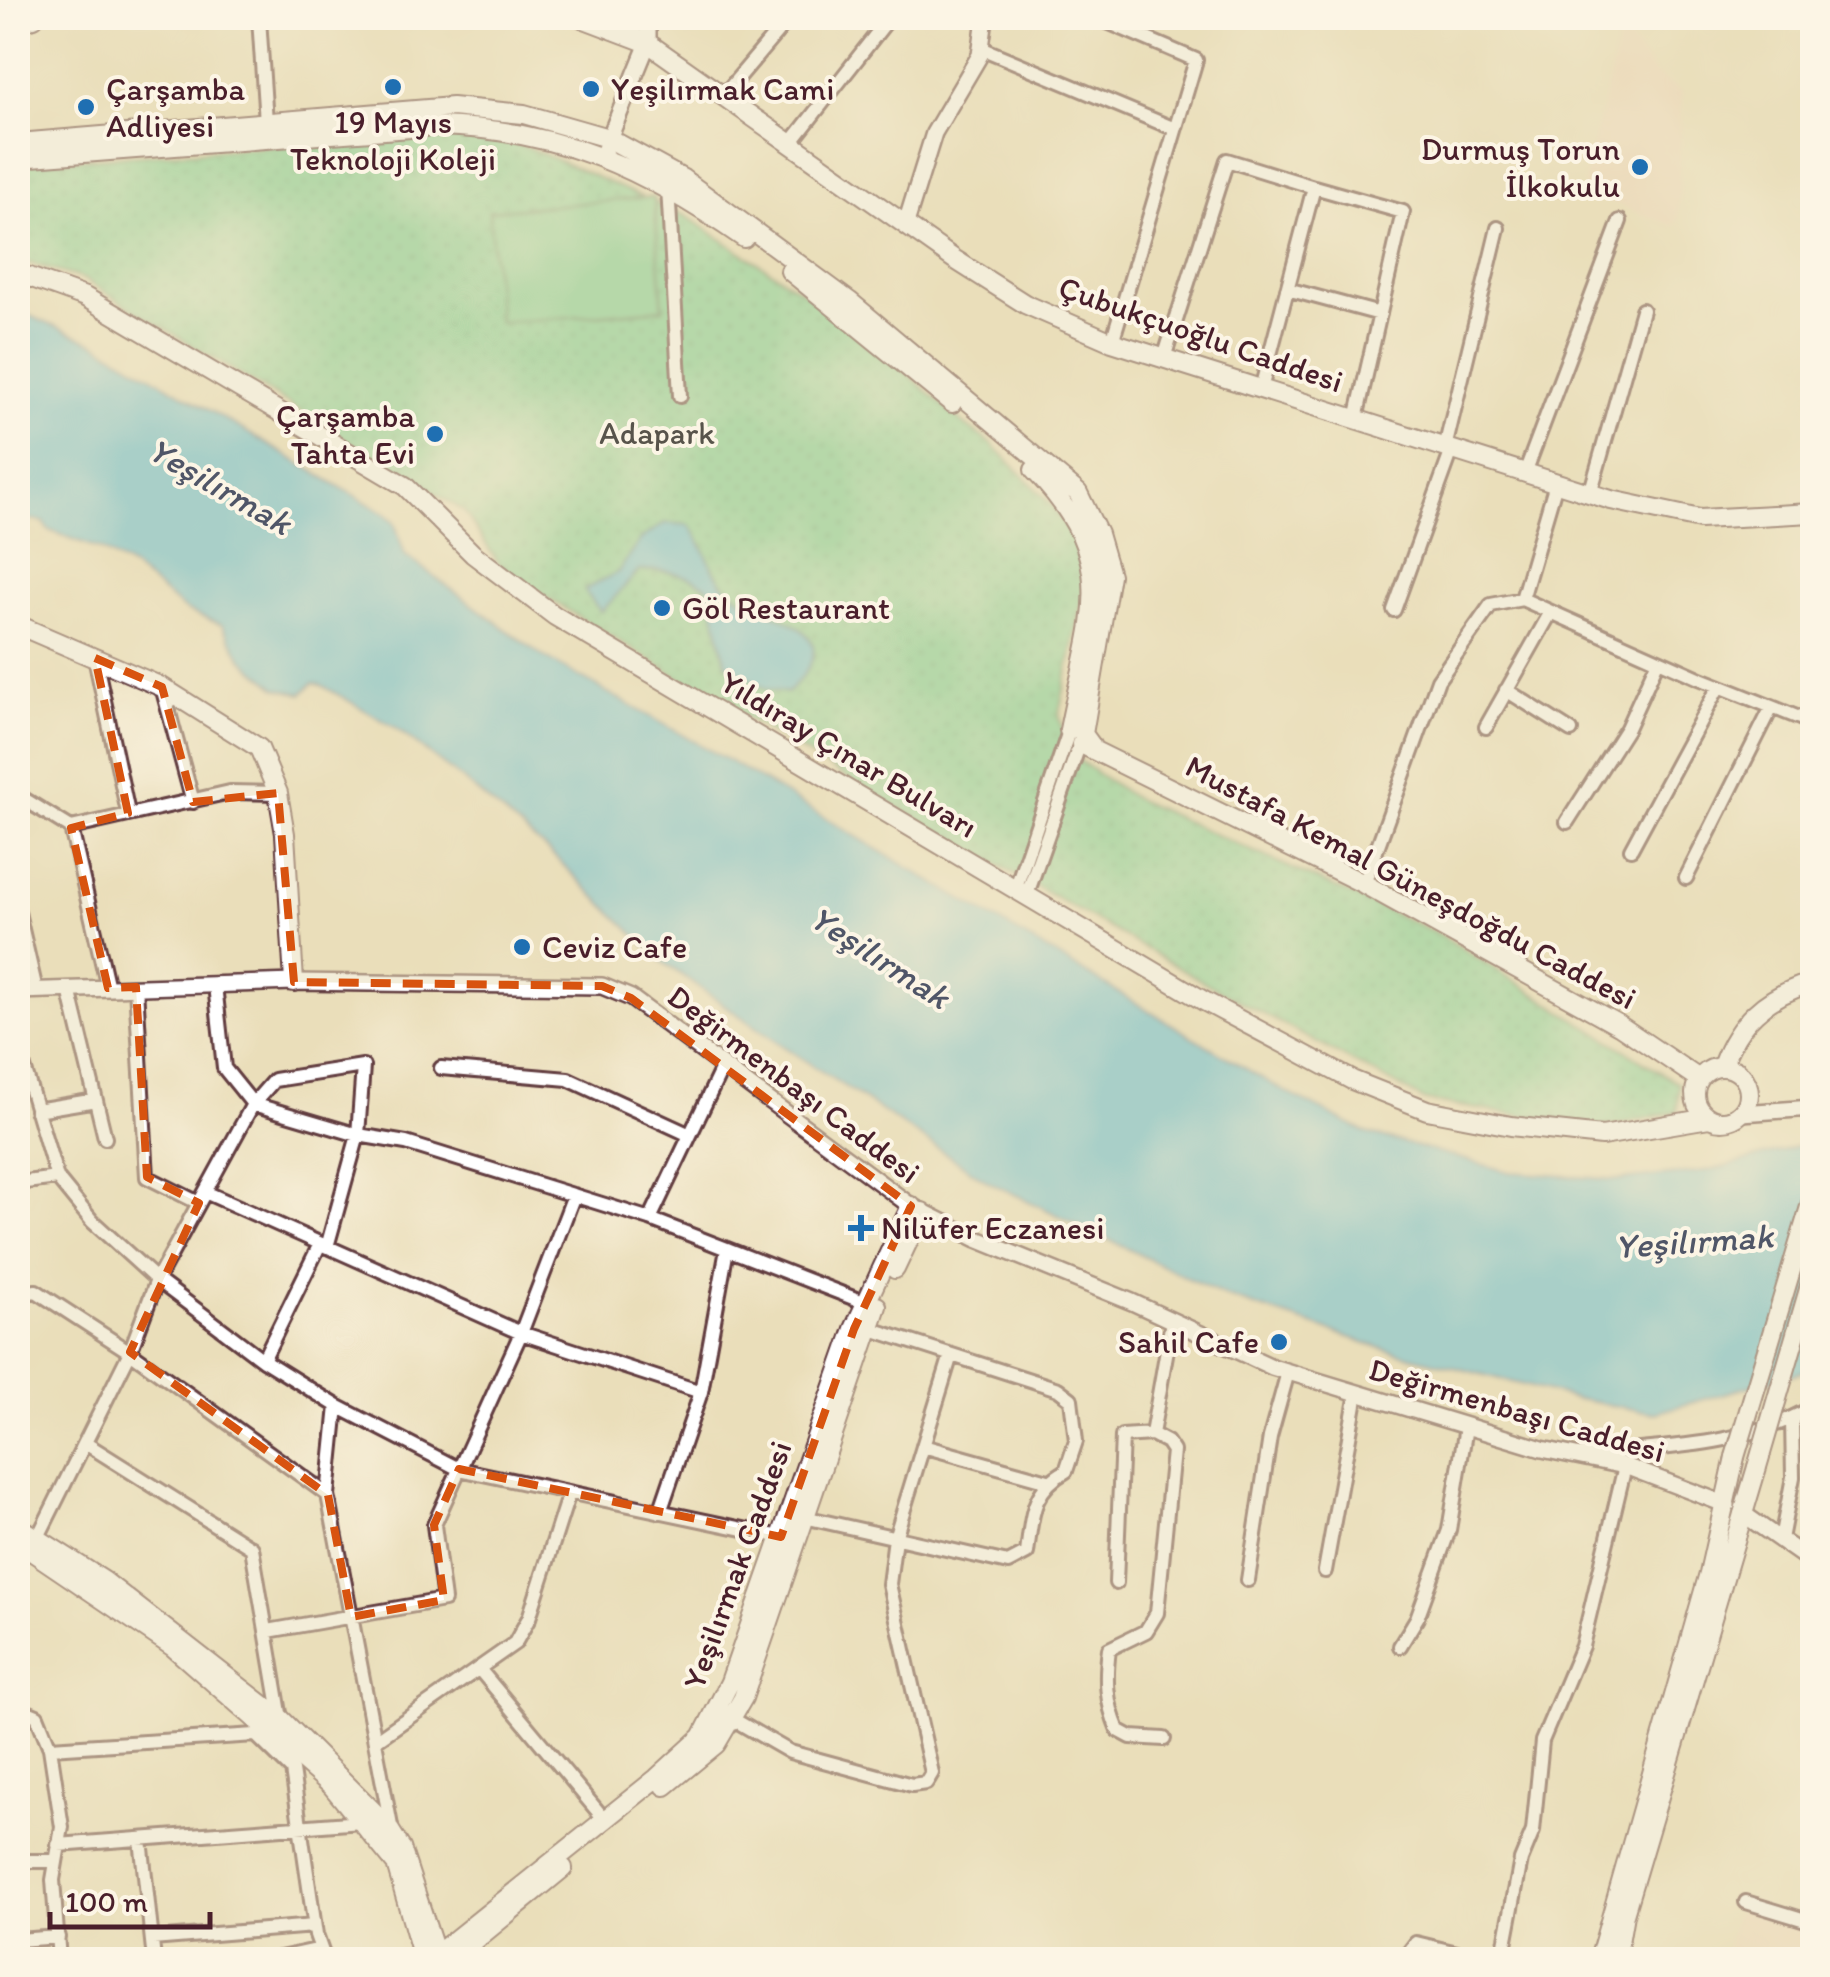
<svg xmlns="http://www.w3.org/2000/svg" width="1830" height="1977" viewBox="0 0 1830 1977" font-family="Itim,sans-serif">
<defs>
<pattern id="green-dots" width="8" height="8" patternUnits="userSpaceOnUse" patternTransform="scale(2.5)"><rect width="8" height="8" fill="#79d095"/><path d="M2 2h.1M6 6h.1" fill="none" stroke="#6ab281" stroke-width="1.8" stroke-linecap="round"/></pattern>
</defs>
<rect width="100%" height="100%" fill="#fcf5e5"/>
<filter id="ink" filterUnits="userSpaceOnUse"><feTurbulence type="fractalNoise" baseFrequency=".01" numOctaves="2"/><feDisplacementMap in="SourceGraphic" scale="20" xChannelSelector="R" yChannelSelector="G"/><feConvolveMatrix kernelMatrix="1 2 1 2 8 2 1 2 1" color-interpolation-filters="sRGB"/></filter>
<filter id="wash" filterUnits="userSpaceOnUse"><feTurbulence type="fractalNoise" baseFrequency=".0048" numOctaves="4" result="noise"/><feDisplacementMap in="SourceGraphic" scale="40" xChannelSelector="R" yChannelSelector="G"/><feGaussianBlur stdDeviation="2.25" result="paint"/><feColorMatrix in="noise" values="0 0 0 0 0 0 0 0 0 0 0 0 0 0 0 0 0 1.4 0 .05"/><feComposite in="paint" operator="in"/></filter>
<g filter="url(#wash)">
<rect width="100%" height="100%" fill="#eadeba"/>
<!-- built -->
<path fill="#efd6bc" d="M 1621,28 L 1654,72 L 1682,92 L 1678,221 L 1673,226 L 1587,193 L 1583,185 Z
M 1745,1909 L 1812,1929 L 1812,1959 L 1724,1959 L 1736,1914 Z"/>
<!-- green -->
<path fill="url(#green-dots)" stroke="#627860" stroke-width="2.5" d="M 471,133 L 530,148 L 686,216 L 854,325 L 960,421 L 993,445 L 1051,504 L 1077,543 L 1087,581 L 1059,714 L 1071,755 L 1135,799 L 1438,933 L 1679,1084 L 1677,1112 L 1602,1128 L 1426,1101 L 1211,986 L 873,794 L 504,572 L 464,511 L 83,279 L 18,260 L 18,163 Z"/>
<!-- pitch -->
<path fill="#79d095" stroke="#627860" stroke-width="2.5" d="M 654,197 L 663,309 L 499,323 L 489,211 Z"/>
<!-- water -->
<path fill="#5bbdd9" stroke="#526e82" stroke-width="2.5" d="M 18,311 L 97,344 L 386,514 L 394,521 L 405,555 L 541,655 L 731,762 L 1282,1090 L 1367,1133 L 1510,1172 L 1620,1180 L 1713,1170 L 1812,1142 L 1812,1369 L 1655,1413 L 1577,1399 L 1384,1349 L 1227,1297 L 987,1181 L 774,1040 L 663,962 L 555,857 L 463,780 L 396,728 L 321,685 L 313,683 L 302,694 L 277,688 L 243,660 L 222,625 L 185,610 L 134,569 L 100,549 L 48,530 L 44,522 L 18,517 Z
M 665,523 L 689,525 C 704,543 710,570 725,586 C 761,621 861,624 787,693 L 766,689 L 726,663 L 709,588 C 688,573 665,569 639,571 L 601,612 L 584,590 L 618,572 L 641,539 Z"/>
</g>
<g filter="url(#ink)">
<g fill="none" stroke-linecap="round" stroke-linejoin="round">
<!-- minor casing -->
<g stroke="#623c40" stroke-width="18">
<path id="minor" d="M 259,18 L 266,122
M 1098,18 L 1196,60 L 1112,342
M 981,48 L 1175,129
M 723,96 L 789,18
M 791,143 L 889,18
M 668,187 L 680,396
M 1314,187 L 1403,212 L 1356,419
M 1287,289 L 1380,314
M 1164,358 L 1227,160 L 1314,187 L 1261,389
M 1445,448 L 1498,228
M 1525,473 L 1620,221
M 1590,494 L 1642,310
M 1522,599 L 1556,483
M 1394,610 L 1452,450
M 95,658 L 128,813
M 162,687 L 193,802
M 1506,690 L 1571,731
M 1486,727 L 1551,612
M 18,788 L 19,796 L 71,828 L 108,988
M 1567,822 L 1627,728 L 1658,660
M 71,828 L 230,792 L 278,793
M 1631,849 L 1719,686
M 1686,878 L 1772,707
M 1364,884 L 1438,680 L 1491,605 L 1522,599 L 1699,678 L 1812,723
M 1015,890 L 1067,737
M 1026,897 L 1080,743
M 18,912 L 36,990
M 215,985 L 224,1068 L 253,1104 L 358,1135 L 406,1143 L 650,1219 L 866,1303
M 136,987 L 147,1177 L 199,1203
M 69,989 L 105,1138
M 18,1047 L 57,1178 L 92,1221 L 157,1280 L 263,1360 L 337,1406 L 459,1469 L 781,1537
M 441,1068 L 568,1079 L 690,1135
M 36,1110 L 96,1100
M 18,1183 L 57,1178
M 205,1192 L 521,1333 L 701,1392
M 650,1219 L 723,1066
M 18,1294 L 36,1291 L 130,1352 L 328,1495 L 391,1826
M 263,1360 L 320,1244
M 1152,1434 L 1167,1442 L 1173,1451 L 1157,1613 L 1146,1631 L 1109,1649 C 1105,1679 1106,1702 1118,1730 L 1131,1737 L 1164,1739
M 85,1443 L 252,1548 L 281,1719
M 923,1446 L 1048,1481
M 1587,1455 C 1669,1446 1737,1448 1812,1408
M 328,1495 L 337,1406
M 660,1512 L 701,1392 L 727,1249
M 804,1517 L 1008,1563 L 1027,1553 C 1032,1517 1031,1490 1066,1471 L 1076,1441 L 1071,1399 L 1058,1389 L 868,1328
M 37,1539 L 130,1352 L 157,1280 L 253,1104 L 274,1080 L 363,1066 L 358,1135 L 327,1247
M 1781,1539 L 1793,1477 L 1792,1419
M 1325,1571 L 1357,1393
M 1248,1580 L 1270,1437 L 1288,1372
M 1116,1583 L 1122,1436 L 1152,1434 L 1172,1321
M 268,1631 L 444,1600 L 434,1525 L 521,1333 L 574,1195
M 1400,1646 L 1417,1618 L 1449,1530 L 1466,1427
M 480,1670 L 605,1820
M 18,1708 L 37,1716 L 50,1748 L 62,1827 L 53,1880 L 59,1960
M 731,1718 L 790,1752 L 912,1785 L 926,1783 L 932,1773 L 889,1584 L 895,1538 L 951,1355
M 375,1741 L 515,1643 L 529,1618 L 569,1493
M 50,1748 L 256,1735 L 292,1770 L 316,1935 L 325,1960
M 141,1839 L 154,1960
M 58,1845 L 362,1822
M 18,1861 L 55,1861
M 1746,1902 L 1812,1922
M 152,1939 L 314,1926
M 18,1940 L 58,1937
M 271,1960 L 321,1949
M 1403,1960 L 1416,1943 L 1486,1960
M 1502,1960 L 1521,1860 L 1533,1831 L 1542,1741 L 1582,1646 L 1625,1466"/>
</g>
<!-- tertiary casing -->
<g stroke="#623c40" stroke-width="20">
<path id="tertiary" d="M 602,156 L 648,43 L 648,18
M 906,223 L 934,133 L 980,55 L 985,18
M 18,991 L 294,982 L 602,986 L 631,998 L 911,1206 L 977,1239 L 1132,1302 L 1272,1367 L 1542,1449 L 1625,1466 L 1727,1505
M 1742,1113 L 1812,1108
M 1742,1513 L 1812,1562"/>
</g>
<!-- secondary casing -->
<g stroke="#623c40" stroke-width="22">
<path id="secondary" d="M 582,18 L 648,43 L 954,259 L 1025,304 L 1112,342 L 1611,500 L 1700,519 L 1812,513
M 18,23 L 34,18
M 18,143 L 452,107 L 524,114 L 608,138 L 683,179 L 849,301 L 1078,493 L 1098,534 L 1110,575 L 1083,734 L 1091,745
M 18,158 L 437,126 C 561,129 645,169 744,238
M 790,271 L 952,403
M 18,273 L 85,297 L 405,486 L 473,554 L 555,616 L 1204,1001 L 1352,1080 L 1427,1110 L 1511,1126 L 1602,1136 L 1709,1118
M 1034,470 C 1124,564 1091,615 1069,730
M 18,625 L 162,687 L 259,748 L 278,793 L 285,834 L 294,982
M 1081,744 L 1364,884 L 1619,1025 L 1699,1079
M 1722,1066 C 1738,1022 1765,997 1810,983
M1695 1094a27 27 0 1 1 54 0a27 27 0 1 1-54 0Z
M 895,1269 L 922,1212
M 18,1526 L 104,1581 L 281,1719 L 386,1824 L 401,1848 L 436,1955 L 657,1778 L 702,1737 L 730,1682 L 854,1329 L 911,1206
M 18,1542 L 173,1647 L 332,1786 L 396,1864 L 423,1958
M 665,1786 L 716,1744 L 743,1698 L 877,1306
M 451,1960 L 563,1868
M 1599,1960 L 1709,1573 L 1735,1457
M 1616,1960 L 1624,1914 L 1757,1467"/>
</g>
<!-- minor -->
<use href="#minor" stroke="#fff" stroke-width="12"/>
<!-- tertiary -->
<use href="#tertiary" stroke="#fff" stroke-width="15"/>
<!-- secondary -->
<use href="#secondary" stroke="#fff" stroke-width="18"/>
<!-- secondary-bridge casing -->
<g stroke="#623c40" stroke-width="22" stroke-linecap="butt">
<path id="secondary-bridge" d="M 1735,1457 L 1812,1200
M 1757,1467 L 1812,1279"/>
</g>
<!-- secondary-bridge -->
<use href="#secondary-bridge" stroke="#fff" stroke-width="18"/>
</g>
</g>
<!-- marked area -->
<path d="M0 0H1830V1977H0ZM 95,658 L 162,687 L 193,802 L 278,793 L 294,982 L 602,986 L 631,998 L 911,1206 L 854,1329 L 781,1537 L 459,1469 L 434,1525 L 444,1600 L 351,1617 L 328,1495 L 130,1352 L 199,1203 L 147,1177 L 136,987 L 108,988 L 71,828 L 128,813 Z" fill="#eadeba" fill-opacity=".55" fill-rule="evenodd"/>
<path fill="none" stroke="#d8530f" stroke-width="8" stroke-dasharray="20 12" stroke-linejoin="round" d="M 95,658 L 162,687 L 193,802 L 278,793 L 294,982 L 602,986 L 631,998 L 911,1206 L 854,1329 L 781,1537 L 459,1469 L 434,1525 L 444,1600 L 351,1617 L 328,1495 L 130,1352 L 199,1203 L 147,1177 L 136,987 L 108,988 L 71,828 L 128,813 Z"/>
<!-- markers -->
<g fill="#1f6fb2" stroke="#fcf5e5" stroke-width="4">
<circle cx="393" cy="87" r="10"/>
<circle cx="591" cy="89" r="10"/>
<circle cx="86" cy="107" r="10"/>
<circle cx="1640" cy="167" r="10"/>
<circle cx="435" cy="434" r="10"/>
<circle cx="662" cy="608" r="10"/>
<circle cx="522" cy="947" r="10"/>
<path d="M856 1213h10v10h10v10h-10v10h-10v-10h-10v-10h10z"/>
<circle cx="1279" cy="1342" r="10"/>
</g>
<g text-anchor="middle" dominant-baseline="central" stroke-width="8" stroke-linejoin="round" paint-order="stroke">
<!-- poi labels -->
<g font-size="32" fill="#4a1f2b" stroke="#fcf5e5" text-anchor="start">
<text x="106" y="89">Çarşamba<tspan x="106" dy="37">Adliyesi</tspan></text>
<text x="611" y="89">Yeşilırmak Cami</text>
<text x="393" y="122" text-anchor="middle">19 Mayıs<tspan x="393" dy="37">Teknoloji Koleji</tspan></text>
<text x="1620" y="149" text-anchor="end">Durmuş Torun<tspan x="1620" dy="37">İlkokulu</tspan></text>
<text x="415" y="416" text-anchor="end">Çarşamba<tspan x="415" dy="37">Tahta Evi</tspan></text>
<text x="682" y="608">Göl Restaurant</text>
<text x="542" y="947">Ceviz Cafe</text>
<text x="881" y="1228">Nilüfer Eczanesi</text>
<text x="1259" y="1342" text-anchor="end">Sahil Cafe</text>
</g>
<!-- street labels -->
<g font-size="32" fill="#4a1f2b" stroke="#fcf5e5">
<text transform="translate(1201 334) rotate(19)">Çubukçuoğlu Caddesi</text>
<text transform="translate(849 754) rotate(31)">Yıldıray Çınar Bulvarı</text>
<text transform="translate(1411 882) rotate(28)">Mustafa Kemal Güneşdoğdu Caddesi</text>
<text transform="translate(794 1084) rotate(37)">Değirmenbaşı Caddesi</text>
<text transform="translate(1517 1410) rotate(16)">Değirmenbaşı Caddesi</text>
<text transform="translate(737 1565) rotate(-70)">Yeşilırmak Caddesi</text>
</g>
<!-- park labels -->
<g font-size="32" fill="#58544b" stroke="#fcf5e5">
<text x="657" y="433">Adapark</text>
</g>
<!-- water labels -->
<g font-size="35" font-style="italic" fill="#505668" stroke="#fcf5e5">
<text transform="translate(220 486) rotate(30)">Yeşilırmak</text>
<text transform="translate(880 957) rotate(33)">Yeşilırmak</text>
<text transform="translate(1694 1241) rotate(-4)">Yeşilırmak</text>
</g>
</g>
<!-- margin -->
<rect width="1830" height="1977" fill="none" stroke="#fcf5e5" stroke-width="60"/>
<!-- scale -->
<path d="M50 1912v15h160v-15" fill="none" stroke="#4a1f2b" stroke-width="5"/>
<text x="65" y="1912" font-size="30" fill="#4a1f2b" stroke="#fcf5e5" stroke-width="8" paint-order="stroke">100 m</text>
</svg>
